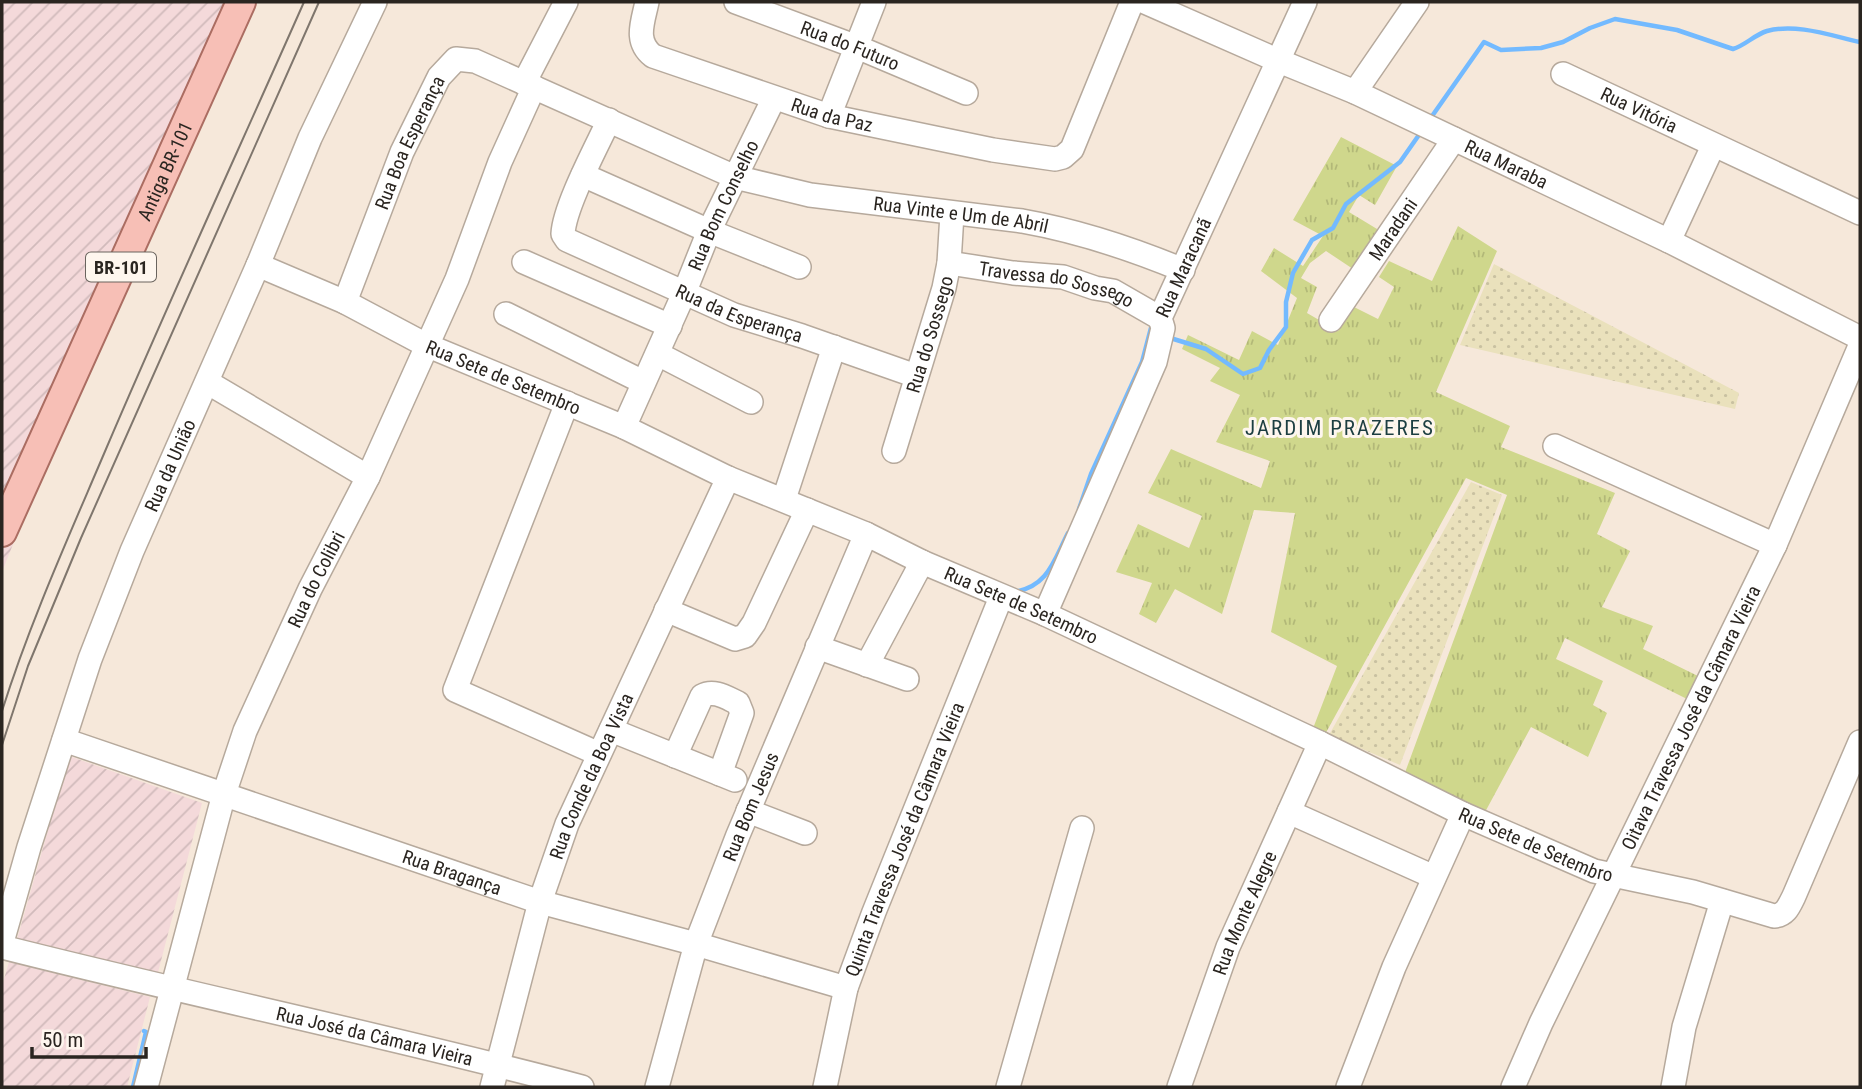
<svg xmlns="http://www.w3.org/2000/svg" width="1862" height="1089" viewBox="0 0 1862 1089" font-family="'Roboto Condensed',sans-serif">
<defs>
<pattern id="industrial-furrows" width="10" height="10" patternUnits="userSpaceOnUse" patternTransform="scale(1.75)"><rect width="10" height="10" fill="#f4d9da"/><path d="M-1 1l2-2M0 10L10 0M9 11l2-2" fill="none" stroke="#d1babb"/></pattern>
<pattern id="grass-tufts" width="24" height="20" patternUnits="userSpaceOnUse" patternTransform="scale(1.75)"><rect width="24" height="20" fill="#cfd78c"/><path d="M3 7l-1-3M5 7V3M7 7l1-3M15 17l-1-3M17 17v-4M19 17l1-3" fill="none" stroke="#b2b878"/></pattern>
<pattern id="sand-dots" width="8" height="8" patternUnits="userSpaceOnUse" patternTransform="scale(1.75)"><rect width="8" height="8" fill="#eae1bc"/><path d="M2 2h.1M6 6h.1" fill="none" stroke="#c9c1a1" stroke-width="1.8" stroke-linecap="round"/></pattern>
</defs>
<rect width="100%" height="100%" fill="#f6e8da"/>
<!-- industrial -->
<path fill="url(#industrial-furrows)" d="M 2,2 L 237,2 L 147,206 L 2,572 Z
M 69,756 L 202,803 L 156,980 L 16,943 Z
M 9,962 L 150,997 L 127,1087 L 2,1087 L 2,986 Z"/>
<!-- grass -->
<path fill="url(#grass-tufts)" d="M 1341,137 L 1397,166 L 1375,205 L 1359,195 L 1349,212 L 1382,232 L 1356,271 L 1326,251 L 1310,263 L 1301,278 L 1317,287 L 1307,313 L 1338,331 L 1354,307 L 1378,319 L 1394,287 L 1379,277 L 1389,261 L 1432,281 L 1458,226 L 1497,251 L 1436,392 L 1510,426 L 1501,447 L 1615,493 L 1597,534 L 1630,551 L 1602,607 L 1653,626 L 1643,649 L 1702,678 L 1691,701 L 1565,638 L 1556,659 L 1603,681 L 1593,705 L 1607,713 L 1588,757 L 1531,727 L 1484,814 L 1403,778 L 1507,495 L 1466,478 L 1323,738 L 1312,731 L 1337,666 L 1271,632 L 1295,513 L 1254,510 L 1222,614 L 1175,589 L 1156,623 L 1139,614 L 1152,583 L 1116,572 L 1138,524 L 1189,548 L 1202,516 L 1148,493 L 1171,449 L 1261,488 L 1270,461 L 1216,442 L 1240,395 L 1210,381 L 1220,368 L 1182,349 L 1188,335 L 1239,360 L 1252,331 L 1278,345 L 1297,298 L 1261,271 L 1274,248 L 1303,266 L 1323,236 L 1293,220 Z"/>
<!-- sand -->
<path fill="url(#sand-dots)" d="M 1494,264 L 1739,393 L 1735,409 L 1460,345 Z
M 1471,482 L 1502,495 L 1400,765 L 1329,735 Z"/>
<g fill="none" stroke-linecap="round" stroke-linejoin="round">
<!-- stream -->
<path stroke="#73baff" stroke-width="4.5" d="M 1430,119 L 1484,42 L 1501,50 L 1541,48 L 1563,42 L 1590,28 L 1615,19 L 1677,30 L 1733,49 C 1746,45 1754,35 1767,31 C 1797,23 1832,36 1860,42
M 1167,337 L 1206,349 L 1243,374 L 1260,368 L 1269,350 L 1286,327 L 1286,302 L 1293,273 L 1312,240 L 1333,228 L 1346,204 L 1400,162 L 1421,132
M 1079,509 L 1091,474 L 1142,362 L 1152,324
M 1014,592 C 1048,587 1054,560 1068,533
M 133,1087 L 146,1032 L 144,1031"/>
<!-- minor casing -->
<g stroke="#b6a99c" stroke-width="26">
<g id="minor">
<path id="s1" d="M 647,2 C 643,22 634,41 653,56 L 829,116 L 993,150 L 1055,159 L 1063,157 L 1072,149 L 1132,2"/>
<path id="s2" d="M 736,2 L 857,47 L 966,93"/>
<path id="s3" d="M 1145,2 L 1279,61 L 1355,92 L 1669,241 L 1860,338"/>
<path id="s4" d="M 1563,74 L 1860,213"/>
<path d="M 524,83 L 566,2"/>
<path d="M 1355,92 L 1417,2"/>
<path d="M 829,116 L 874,2"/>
<path id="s5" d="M 609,120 C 597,146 564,207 563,234 L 567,240 L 734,315 L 802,336 L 916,376"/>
<path d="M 583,175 L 709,231 L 799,267"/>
<path d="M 1669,241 L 1713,146"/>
<path d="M 524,262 L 670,326"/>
<path id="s6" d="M 949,263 L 1013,273 L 1063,277 L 1095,288 L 1113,291 L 1160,318"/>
<path id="s7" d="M 258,265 L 345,302 L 426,345 L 624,427 L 728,478 L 866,534 L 922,562 L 1045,614 L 1320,743 L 1463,814 L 1594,871 L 1693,892 L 1774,916 C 1786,915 1789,906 1794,896 L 1860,742"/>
<path id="s8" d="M 345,302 L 402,152 L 439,77 L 456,59 L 475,61 L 735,177 L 810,195 L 1022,221 C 1078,231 1130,248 1183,270"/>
<path d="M 506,314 L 643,382"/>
<path id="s9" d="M 1331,320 L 1454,139"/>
<path d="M 658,354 L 751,402"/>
<path d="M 207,382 L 368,477"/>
<path d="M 567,403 L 455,690 L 599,754"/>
<path id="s10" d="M 624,427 L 685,291 L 709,231 L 774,98"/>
<path d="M 1555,446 L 1775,545"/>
<path id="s11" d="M 894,451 L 944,288 L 949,263 L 952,214"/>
<path d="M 784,499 L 834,347"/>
<path d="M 666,610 L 735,639 L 745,636 L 754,623 L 807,510"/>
<path id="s12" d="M 1045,614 L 1155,362 L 1163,328 L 1160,318 L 1305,2"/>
<path d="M 817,647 L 907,679"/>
<path d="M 867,665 L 922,562"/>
<path d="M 611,730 L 735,780"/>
<path id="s13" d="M 64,740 L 540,902 L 696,944 L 846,988"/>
<path d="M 675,756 L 702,696 C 714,689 727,698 738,703 L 742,713 L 720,774"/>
<path d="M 748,811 L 805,833"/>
<path d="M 1289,812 L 1434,877"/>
<path id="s14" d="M 2,942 L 29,847 L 90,659 L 132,551 L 258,265 L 310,138 L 375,2"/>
<path id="s15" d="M 2,947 C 195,996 390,1036 582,1087"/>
<path id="s16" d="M 146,1087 L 224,794 L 245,731 L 310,589 L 368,477 L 457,279 L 500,162 L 534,87"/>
<path id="s17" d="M 492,1087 L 540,902 L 567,824 L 728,478"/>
<path id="s18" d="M 657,1087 L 696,944 L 738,835 L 866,534"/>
<path id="s19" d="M 825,1087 L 846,988 L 874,912 L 1001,597"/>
<path d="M 1008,1087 L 1082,828"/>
<path id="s20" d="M 1179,1087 L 1228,947 L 1320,743"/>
<path d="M 1348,1087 L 1394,967 L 1463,814"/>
<path id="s21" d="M 1513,1087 L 1541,1023 L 1775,545 L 1860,346"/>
<path d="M 1673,1087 L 1684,1027 L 1722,901"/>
</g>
</g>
<!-- major casing -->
<g stroke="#ab6d62" stroke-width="32">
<g id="major">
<path id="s22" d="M 2,532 L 241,2"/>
</g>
</g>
<!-- minor -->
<use href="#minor" stroke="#fff" stroke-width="23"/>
<!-- major -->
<use href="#major" stroke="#f7bfb6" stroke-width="28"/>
<!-- tram -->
<path stroke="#7f766d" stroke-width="2" d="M 2,711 C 30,622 69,536 106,449 C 170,299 238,151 304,2
M 2,745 L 28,666 L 81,538 L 319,2"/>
</g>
<g text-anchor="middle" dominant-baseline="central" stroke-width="6" stroke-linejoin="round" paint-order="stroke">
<!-- shield labels -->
<rect fill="#fef6ee" stroke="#6a645e" stroke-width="2" x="86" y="252.5" width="70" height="29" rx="5"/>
<g font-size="18" font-weight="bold" fill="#2a2520">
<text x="121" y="267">BR-101</text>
</g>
<!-- street labels -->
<g font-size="19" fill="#2a2520" stroke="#fef6ee">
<text stroke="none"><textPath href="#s2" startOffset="122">Rua do Futuro</textPath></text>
<text stroke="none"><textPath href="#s4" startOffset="84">Rua Vitória</textPath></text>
<text stroke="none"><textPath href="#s1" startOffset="247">Rua da Paz</textPath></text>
<text stroke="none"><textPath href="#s8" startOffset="172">Rua Boa Esperança</textPath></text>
<text stroke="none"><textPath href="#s3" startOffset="396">Rua Maraba</textPath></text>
<text stroke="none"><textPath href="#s22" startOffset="396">Antiga BR-101</textPath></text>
<text stroke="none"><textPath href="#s10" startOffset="243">Rua Bom Conselho</textPath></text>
<text stroke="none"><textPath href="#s8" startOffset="802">Rua Vinte e Um de Abril</textPath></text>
<text stroke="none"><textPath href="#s9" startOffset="110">Maradani</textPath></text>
<text stroke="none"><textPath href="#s12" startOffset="376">Rua Maracanã</textPath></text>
<text stroke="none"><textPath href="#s6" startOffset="110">Travessa do Sossego</textPath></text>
<text stroke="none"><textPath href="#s5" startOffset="318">Rua da Esperança</textPath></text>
<text stroke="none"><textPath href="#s11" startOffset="122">Rua do Sossego</textPath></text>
<text stroke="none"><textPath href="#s7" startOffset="270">Rua Sete de Setembro</textPath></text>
<text stroke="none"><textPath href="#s14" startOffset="506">Rua da União</textPath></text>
<text stroke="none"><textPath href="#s16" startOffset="537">Rua do Colibri</textPath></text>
<text stroke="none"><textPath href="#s7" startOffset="836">Rua Sete de Setembro</textPath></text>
<text stroke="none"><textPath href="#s21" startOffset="410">Oitava Travessa José da Câmara Vieira</textPath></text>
<text stroke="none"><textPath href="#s17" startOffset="327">Rua Conde da Boa Vista</textPath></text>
<text stroke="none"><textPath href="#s18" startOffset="296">Rua Bom Jesus</textPath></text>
<text stroke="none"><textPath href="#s19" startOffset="261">Quinta Travessa José da Câmara Vieira</textPath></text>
<text stroke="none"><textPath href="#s7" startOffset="1404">Rua Sete de Setembro</textPath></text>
<text stroke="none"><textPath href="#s13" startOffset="410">Rua Bragança</textPath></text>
<text stroke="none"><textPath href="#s20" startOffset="186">Rua Monte Alegre</textPath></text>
<text stroke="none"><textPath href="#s15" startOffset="383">Rua José da Câmara Vieira</textPath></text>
</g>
<!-- neighbourhood labels -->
<g font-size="21" letter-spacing="2" fill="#1c3e41" stroke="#fef6ee">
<text x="1340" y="428">JARDIM PRAZERES</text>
</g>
</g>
<!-- border -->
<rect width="1862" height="1089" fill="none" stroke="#2a2520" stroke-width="7"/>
<!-- scale -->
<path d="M32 1047v10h114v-10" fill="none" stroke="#2a2520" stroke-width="3.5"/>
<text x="42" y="1047" font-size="21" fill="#2a2520" stroke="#fef6ee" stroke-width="5" paint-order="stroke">50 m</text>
</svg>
